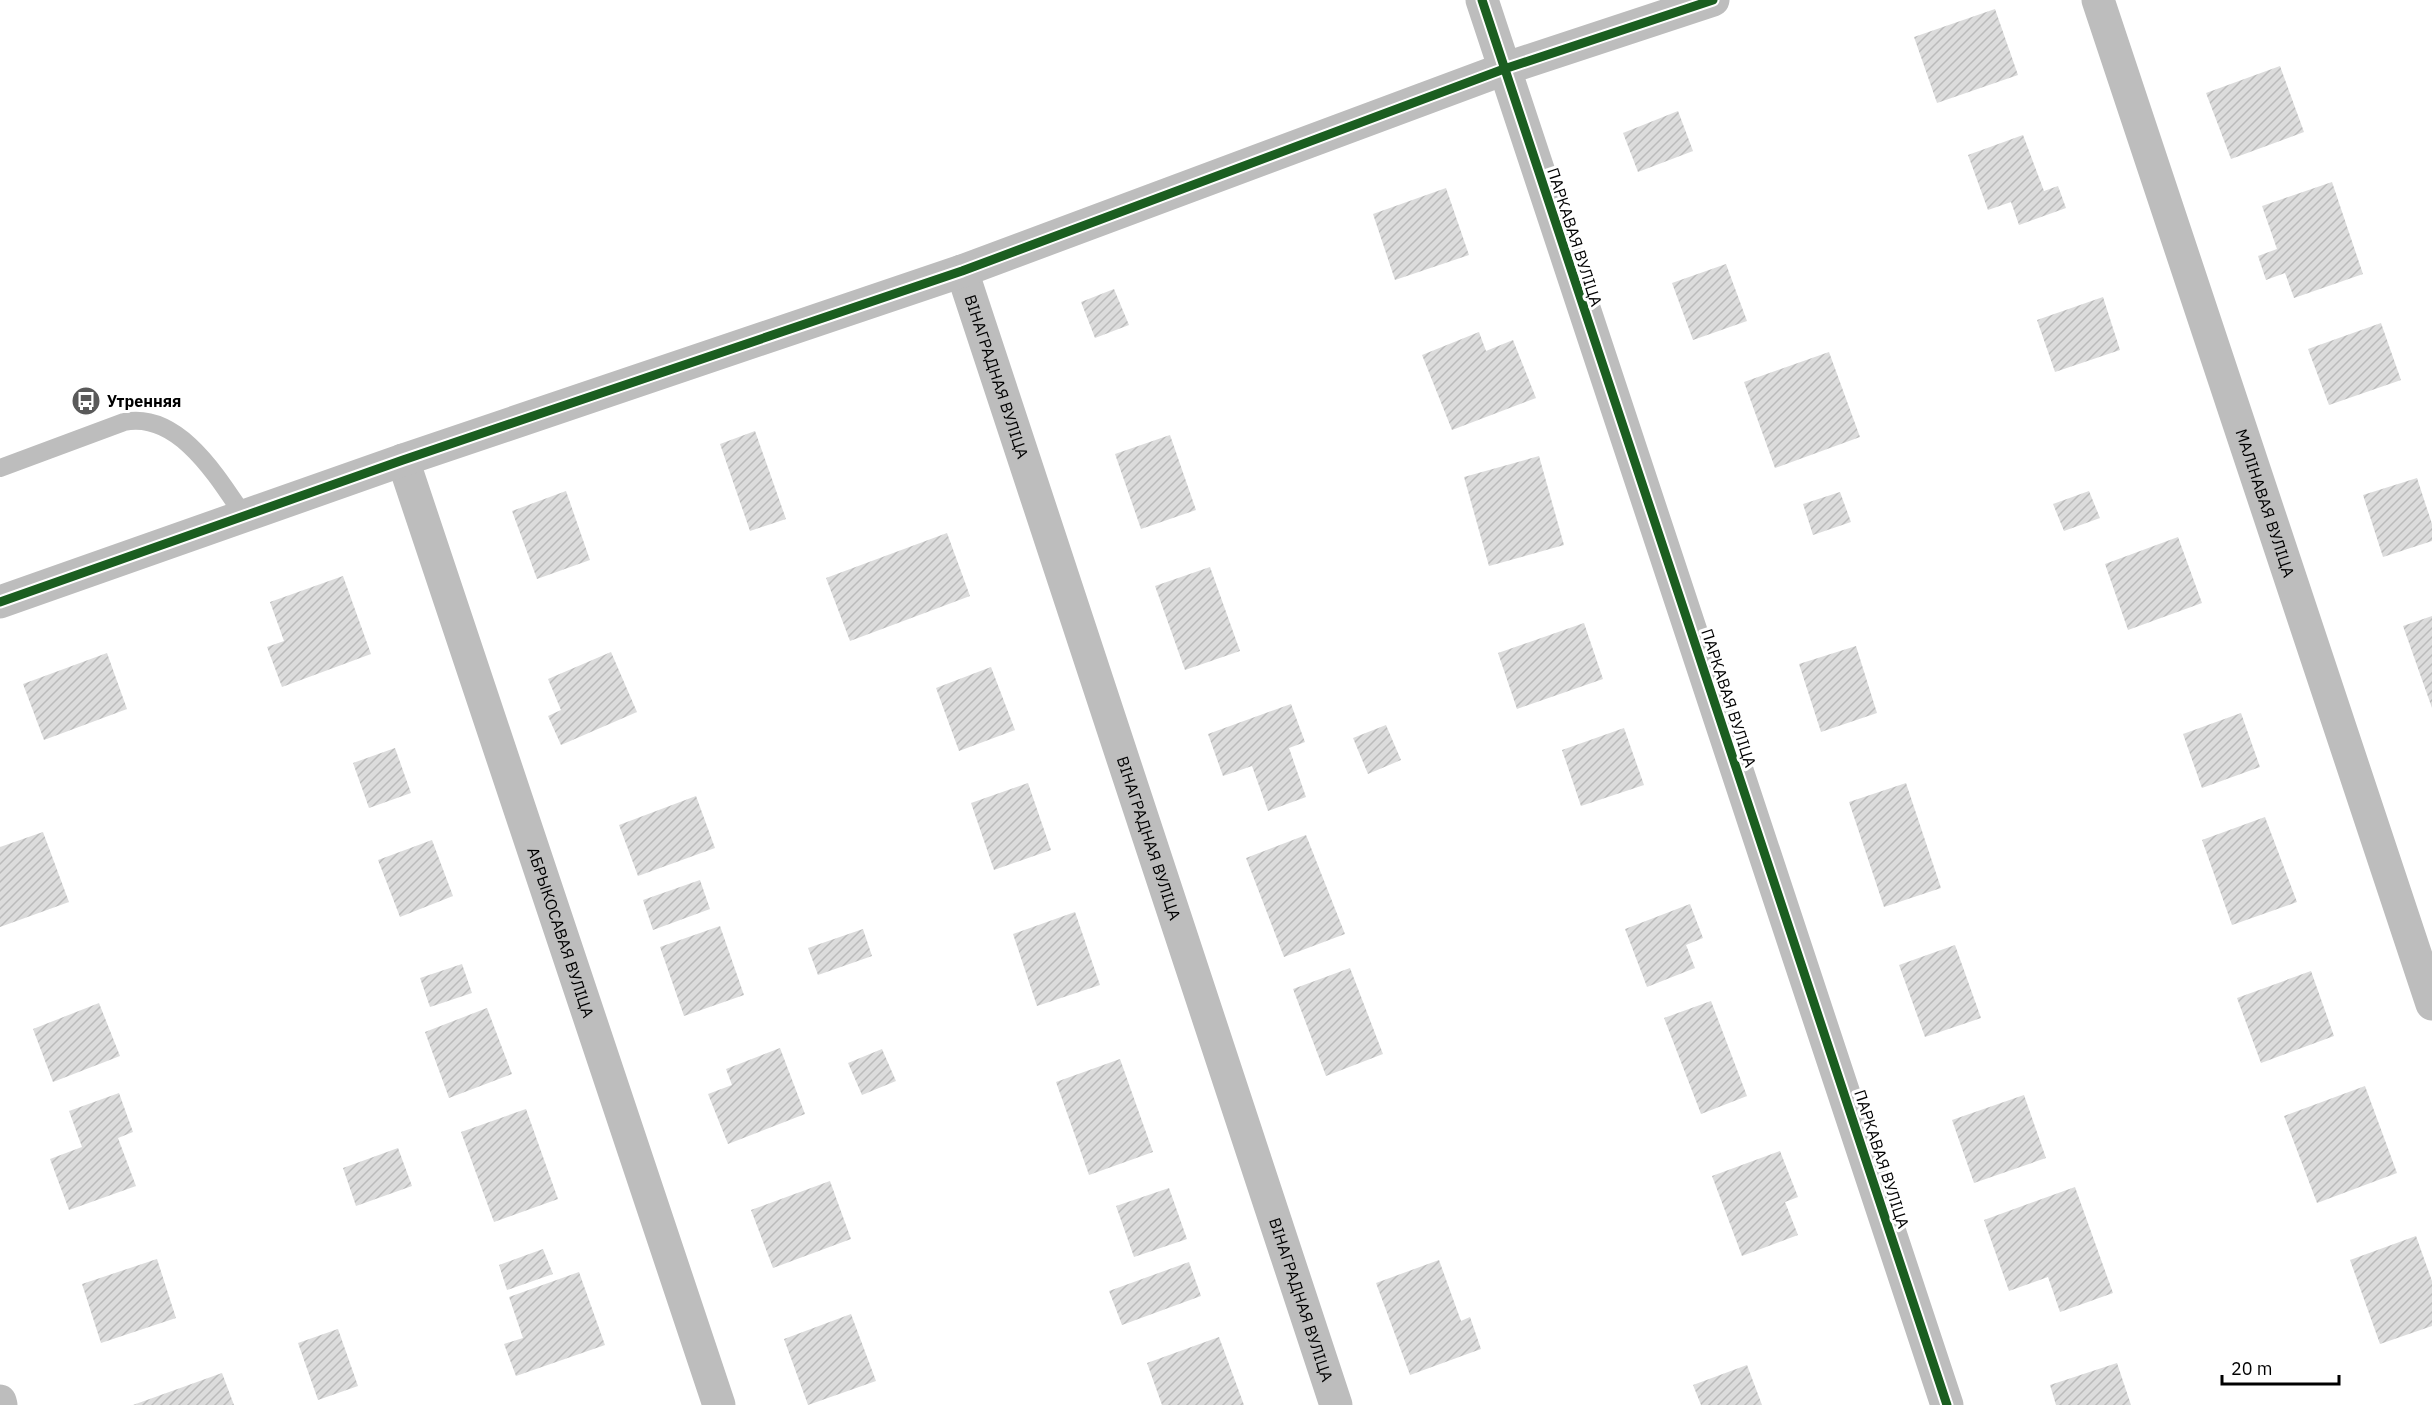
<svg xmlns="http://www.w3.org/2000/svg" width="2432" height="1405" viewBox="0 0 2432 1405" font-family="'IBM Plex Sans',sans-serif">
<defs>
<pattern id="building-hatch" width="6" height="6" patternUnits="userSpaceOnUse" patternTransform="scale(1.5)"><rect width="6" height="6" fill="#dcdcdc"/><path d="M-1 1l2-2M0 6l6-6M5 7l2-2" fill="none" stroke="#bbb"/></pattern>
</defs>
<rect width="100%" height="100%" fill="#fff"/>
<!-- building -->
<path fill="url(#building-hatch)" d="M 1995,9 L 2018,75 L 1937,103 L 1914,37 Z
M 2280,66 L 2304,132 L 2231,159 L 2206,93 Z
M 1678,111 L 1693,151 L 1638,172 L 1623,133 Z
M 2023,135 L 2044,191 L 2058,186 L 2066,208 L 2019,225 L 2011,202 L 1988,210 L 1968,155 Z
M 2332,182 L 2363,274 L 2294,298 L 2285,273 L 2266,280 L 2258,256 L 2277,249 L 2262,206 Z
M 1446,188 L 1469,255 L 1395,280 L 1373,214 Z
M 1726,264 L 1747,321 L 1693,340 L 1672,283 Z
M 1114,289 L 1129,325 L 1095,338 L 1081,302 Z
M 2103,297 L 2120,350 L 2055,372 L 2037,320 Z
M 2381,323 L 2401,380 L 2329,405 L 2308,349 Z
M 1479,332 L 1486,351 L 1513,340 L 1536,398 L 1452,430 L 1422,355 Z
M 1829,352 L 1860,437 L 1775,468 L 1744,382 Z
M 755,431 L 786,519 L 750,531 L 720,444 Z
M 1170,435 L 1196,510 L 1141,529 L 1115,454 Z
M 1539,456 L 1564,545 L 1489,566 L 1464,477 Z
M 2417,478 L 2432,524 L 2432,541 L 2383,557 L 2363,495 Z
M 566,491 L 590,560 L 537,579 L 512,511 Z
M 2089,491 L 2100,518 L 2064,531 L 2053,504 Z
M 1840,492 L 1851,522 L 1813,535 L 1803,504 Z
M 947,533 L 970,596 L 850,641 L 826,578 Z
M 2178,537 L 2202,603 L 2128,630 L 2105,564 Z
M 1210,567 L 1240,651 L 1185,670 L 1155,586 Z
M 343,576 L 371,654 L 282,687 L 267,647 L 284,641 L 270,602 Z
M 2432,616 L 2432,708 L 2403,626 Z
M 1584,623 L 1603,679 L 1517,709 L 1498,653 Z
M 1856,646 L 1877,713 L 1821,732 L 1799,664 Z
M 611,652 L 637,712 L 561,745 L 548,716 L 561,710 L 548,679 Z
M 107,653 L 127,709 L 44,740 L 23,684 Z
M 991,667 L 1015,730 L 959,751 L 936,688 Z
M 1291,704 L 1305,742 L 1289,748 L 1306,797 L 1268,811 L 1252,766 L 1223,776 L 1208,734 Z
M 2241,713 L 2260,767 L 2202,788 L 2183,734 Z
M 1386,725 L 1401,760 L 1368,774 L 1353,738 Z
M 1624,728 L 1644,785 L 1581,806 L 1562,750 Z
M 395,748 L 411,793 L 369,808 L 353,763 Z
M 1028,783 L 1051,850 L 994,870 L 971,803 Z
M 1906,783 L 1941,888 L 1884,907 L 1849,802 Z
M 696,796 L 715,848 L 638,876 L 619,825 Z
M 2265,817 L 2297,902 L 2232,925 L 2202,840 Z
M 43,832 L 69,902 L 0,927 L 0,847 Z
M 1306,835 L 1345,934 L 1284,957 L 1246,858 Z
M 432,840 L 453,896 L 400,917 L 378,860 Z
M 700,880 L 710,909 L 653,930 L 643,900 Z
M 1690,904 L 1703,938 L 1686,945 L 1695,968 L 1647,987 L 1625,929 Z
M 1075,912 L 1100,985 L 1037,1006 L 1013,934 Z
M 720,926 L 744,995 L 684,1016 L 660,947 Z
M 863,929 L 872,956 L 818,975 L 808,948 Z
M 1955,945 L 1981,1018 L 1925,1037 L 1899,965 Z
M 462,964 L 472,993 L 430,1007 L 420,978 Z
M 1350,968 L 1383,1054 L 1326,1076 L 1293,989 Z
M 2311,971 L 2334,1036 L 2261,1063 L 2237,998 Z
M 1711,1001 L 1747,1096 L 1701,1114 L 1664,1018 Z
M 99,1003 L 120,1056 L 53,1082 L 33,1029 Z
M 487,1008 L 512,1074 L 449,1098 L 425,1032 Z
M 780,1048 L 805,1114 L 728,1144 L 708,1094 L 732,1085 L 726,1069 Z
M 882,1049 L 896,1081 L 862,1095 L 848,1063 Z
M 1120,1059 L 1153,1152 L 1089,1175 L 1056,1082 Z
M 2365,1086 L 2397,1173 L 2317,1203 L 2284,1116 Z
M 119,1093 L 133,1132 L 118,1138 L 136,1186 L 69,1210 L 50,1159 L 82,1147 L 69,1111 Z
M 2024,1095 L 2046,1158 L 1974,1183 L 1952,1120 Z
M 526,1109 L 558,1199 L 494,1222 L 461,1132 Z
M 398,1148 L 412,1186 L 356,1206 L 343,1168 Z
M 1780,1151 L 1798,1197 L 1785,1202 L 1798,1235 L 1742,1256 L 1712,1176 Z
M 830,1181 L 851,1239 L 773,1268 L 751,1210 Z
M 2075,1187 L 2113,1293 L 2060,1312 L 2048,1277 L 2009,1291 L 1984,1220 Z
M 1169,1188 L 1187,1239 L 1134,1257 L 1116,1206 Z
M 2416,1236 L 2432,1281 L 2432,1326 L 2380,1344 L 2350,1260 Z
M 543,1249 L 553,1274 L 507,1290 L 499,1265 Z
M 157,1259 L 176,1318 L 101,1343 L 82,1284 Z
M 1439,1260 L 1461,1321 L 1470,1317 L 1481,1349 L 1410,1375 L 1376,1283 Z
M 1189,1262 L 1201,1296 L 1122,1325 L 1109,1291 Z
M 579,1272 L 605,1345 L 516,1376 L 504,1344 L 523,1338 L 509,1297 Z
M 851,1314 L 876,1381 L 808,1405 L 784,1339 Z
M 338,1329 L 358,1386 L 318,1400 L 298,1343 Z
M 1219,1337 L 1244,1405 L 1162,1405 L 1147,1363 Z
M 2117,1363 L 2131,1405 L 2056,1405 L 2050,1385 Z
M 1747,1365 L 1762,1405 L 1701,1405 L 1693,1385 Z
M 222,1373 L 234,1405 L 133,1405 Z"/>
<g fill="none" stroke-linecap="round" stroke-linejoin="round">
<!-- lane -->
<path stroke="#bdbdbd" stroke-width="18" d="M 0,468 L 124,422 C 179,411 218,478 244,516"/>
<!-- street -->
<g stroke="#bdbdbd" stroke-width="33">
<path d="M 1482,0 L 1947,1405"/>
<path id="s1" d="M 2098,0 L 2432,1004"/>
<path id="s2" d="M 962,271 L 1336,1405"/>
<path id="s3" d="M 403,460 L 719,1405"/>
<path d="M 0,602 L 403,460 L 962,271 L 1504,69 L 1713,0"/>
<path d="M 0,1401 L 1,1405"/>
</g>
<!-- cycleway casing -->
<g stroke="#fff" stroke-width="13">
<path id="cycleway" d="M 1482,0 L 1947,1405
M 0,602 L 403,460 L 962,271 L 1504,69 L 1713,0"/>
</g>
<!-- cycleway -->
<use href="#cycleway" stroke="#1b5e20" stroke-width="9"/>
</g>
<!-- icons -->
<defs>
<g id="bus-disc" transform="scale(1.5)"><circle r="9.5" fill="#595959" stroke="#fff"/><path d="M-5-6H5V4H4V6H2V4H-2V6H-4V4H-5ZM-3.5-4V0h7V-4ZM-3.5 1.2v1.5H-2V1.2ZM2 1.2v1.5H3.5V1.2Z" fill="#fff"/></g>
</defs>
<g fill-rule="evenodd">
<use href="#bus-disc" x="86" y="401"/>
</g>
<g text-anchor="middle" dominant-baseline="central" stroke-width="6" stroke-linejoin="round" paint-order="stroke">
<!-- street labels -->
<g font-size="16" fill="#000" stroke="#fff">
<text transform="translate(1575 237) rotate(72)">ПАРКАВАЯ ВУЛІЦА</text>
<text stroke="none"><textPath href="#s2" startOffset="111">ВІНАГРАДНАЯ ВУЛІЦА</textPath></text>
<text stroke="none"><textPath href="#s1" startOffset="530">МАЛІНАВАЯ ВУЛІЦА</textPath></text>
<text transform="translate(1729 698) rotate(72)">ПАРКАВАЯ ВУЛІЦА</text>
<text stroke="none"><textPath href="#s2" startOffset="597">ВІНАГРАДНАЯ ВУЛІЦА</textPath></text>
<text stroke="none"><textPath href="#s3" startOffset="498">АБРЫКОСАВАЯ ВУЛІЦА</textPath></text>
<text transform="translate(1882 1159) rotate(72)">ПАРКАВАЯ ВУЛІЦА</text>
<text stroke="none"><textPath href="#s2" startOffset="1083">ВІНАГРАДНАЯ ВУЛІЦА</textPath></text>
</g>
<!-- poi labels -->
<g font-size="16" font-weight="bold" fill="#000" stroke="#fff" text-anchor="start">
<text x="107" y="401">Утренняя</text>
</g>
</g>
<!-- scale -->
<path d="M2222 1375v9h117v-9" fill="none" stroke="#000000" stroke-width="3"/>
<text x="2231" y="1375" font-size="18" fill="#000000" stroke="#ffffff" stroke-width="4.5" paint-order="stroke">20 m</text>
</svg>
